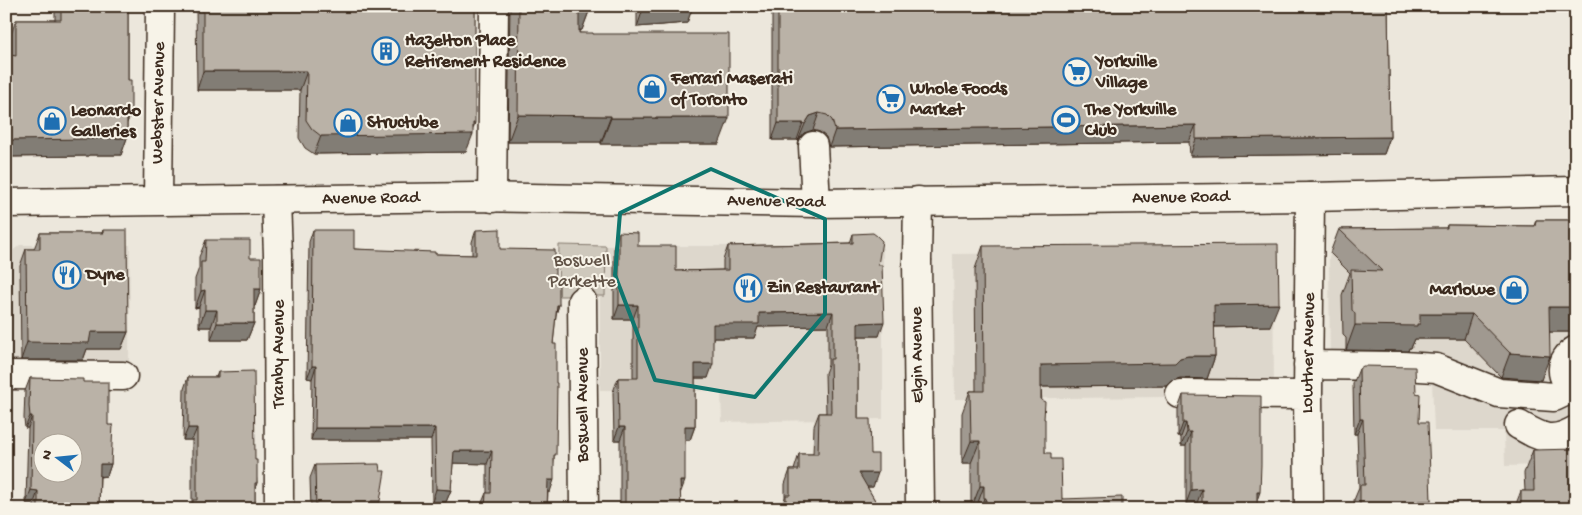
<svg xmlns="http://www.w3.org/2000/svg" width="1582" height="515" viewBox="0 0 1582 515" font-family="'Gochi Hand',sans-serif">
<rect width="100%" height="100%" fill="#ece7dc"/>
<filter id="ink" filterUnits="userSpaceOnUse"><feTurbulence type="fractalNoise" baseFrequency=".02" numOctaves="2"/><feDisplacementMap in="SourceGraphic" scale="10" xChannelSelector="R" yChannelSelector="G"/><feConvolveMatrix kernelMatrix="1 2 1 2 8 2 1 2 1" color-interpolation-filters="sRGB"/></filter>
<g filter="url(#ink)">
<!-- built -->
<path fill="#ddd7cc" d="M 1576,239 L 1576,464 L 1505,466 L 1504,431 L 1434,431 L 1432,381 L 1330,373 L 1329,258 L 1331,249 L 1337,245 Z
M 20,245 L 130,245 L 129,370 L 6,370 L 6,256 Z
M 606,246 L 873,246 L 883,248 L 883,419 L 722,422 L 721,391 L 600,390 L 600,296 L 605,296 Z
M 1273,251 L 1274,396 L 955,399 L 953,254 Z"/>
<!-- green -->
<path fill="#cec8bc" stroke="#84796d" d="M 559,245 L 606,246 L 605,296 L 558,296 Z"/>
<g fill="none" stroke-linecap="round" stroke-linejoin="round">
<!-- minor casing -->
<g stroke="#3b2a1e" stroke-width="31">
<path id="minor" d="M 813,146 L 816,203
M 492,198 L 494,6
M 158,200 L 160,6
M 276,200 L 278,255 L 279,509
M 918,201 L 917,261 L 920,509
M 582,301 L 584,509
M 1576,350 C 1559,359 1558,380 1576,389
M 1308,365 L 1403,366 L 1436,368 L 1499,393 L 1554,397 L 1573,388
M 6,375 L 123,376
M 1180,394 L 1308,395
M 1519,425 C 1542,438 1551,444 1576,430
M 1309,509 L 1308,395 L 1310,197"/>
</g>
<!-- major casing -->
<g stroke="#3b2a1e" stroke-width="31">
<path id="major" d="M 6,203 L 475,197 L 816,203 L 1310,197 L 1576,191"/>
</g>
<!-- minor -->
<use href="#minor" stroke="#f7f3e8" stroke-width="28"/>
<!-- major -->
<use href="#major" stroke="#f7f3e8" stroke-width="28"/>
</g>
<!-- wall -->
<path fill="#a09990" stroke="#3b2a1e" d="M 55,6 L 128,6 L 128,80 L 131,113 L 127,123 L 127,138 L 121,155 L 89,155 L 88,156 L 6,157 L 6,54 L 10,54 L 10,37 L 16,20 L 55,20 Z
M 196,6 L 475,6 L 473,128 L 466,152 L 314,154 L 305,148 L 299,138 L 300,90 L 197,90 Z
M 510,6 L 591,6 L 582,30 L 579,31 L 579,33 L 593,34 L 719,144 L 601,144 L 601,142 L 508,142 Z
M 628,6 L 693,6 L 687,23 L 637,27 L 637,11 L 628,11 Z
M 772,6 L 1388,6 L 1390,137 L 1384,154 L 1190,156 L 1189,142 L 829,147 L 826,137 L 820,132 L 813,130 L 804,133 L 798,141 L 797,140 L 772,140 Z
M 1536,220 L 1576,220 L 1576,332 L 1549,332 L 1541,380 L 1501,377 L 1464,339 L 1415,339 L 1411,348 L 1409,348 L 1408,351 L 1346,350 L 1346,338 L 1343,335 L 1342,295 L 1350,273 L 1330,253 L 1339,229 L 1446,228 L 1447,225 L 1534,226 Z
M 103,230 L 128,332 L 121,349 L 87,349 L 83,360 L 21,360 L 20,266 L 26,249 L 34,249 L 40,233 L 102,233 Z
M 313,230 L 354,249 L 435,254 L 472,255 L 472,242 L 476,230 L 500,249 L 555,284 L 559,305 L 556,314 L 553,344 L 554,460 L 550,492 L 548,492 L 547,509 L 481,509 L 481,505 L 486,493 L 487,493 L 487,464 L 453,463 L 451,490 L 446,502 L 432,502 L 431,440 L 311,440 L 312,379 L 307,378 L 309,242 Z
M 619,232 L 676,271 L 723,270 L 723,260 L 728,246 L 850,243 L 853,234 L 878,265 L 879,336 L 858,336 L 858,419 L 871,454 L 873,487 L 867,487 L 880,509 L 776,509 L 777,504 L 783,504 L 785,497 L 785,484 L 790,470 L 794,470 L 799,454 L 813,454 L 814,426 L 819,413 L 826,413 L 825,373 L 828,365 L 828,326 L 758,327 L 754,338 L 713,338 L 708,378 L 695,378 L 695,426 L 690,440 L 685,440 L 680,494 L 681,509 L 620,509 L 620,440 L 614,440 L 613,392 L 618,378 L 633,378 L 633,319 L 614,319 L 614,246 Z
M 206,240 L 261,289 L 255,306 L 254,306 L 254,323 L 247,340 L 211,340 L 211,327 L 199,327 L 199,307 L 195,308 L 195,279 L 199,268 L 199,257 Z
M 983,246 L 1270,326 L 1214,327 L 1215,356 L 1207,379 L 1180,378 L 1172,381 L 1167,386 L 1041,387 L 1045,453 L 1051,459 L 1062,499 L 1122,509 L 971,509 L 971,463 L 962,463 L 962,413 L 970,391 L 976,391 L 975,269 Z
M 1359,369 L 1416,393 L 1419,422 L 1431,501 L 1428,509 L 1355,509 L 1354,500 L 1359,488 L 1357,434 L 1354,434 L 1353,384 Z
M 218,372 L 255,460 L 257,483 L 255,489 L 255,509 L 190,509 L 192,502 L 192,440 L 183,440 L 184,389 L 188,377 L 216,377 Z
M 30,378 L 83,382 L 108,425 L 111,464 L 107,476 L 100,477 L 99,509 L 34,509 L 34,503 L 26,503 L 28,428 L 25,428 L 24,418 L 25,391 Z
M 1183,395 L 1257,500 L 1257,509 L 1197,509 L 1197,503 L 1186,504 L 1186,446 L 1181,446 L 1181,437 L 1178,437 L 1178,409 Z
M 1533,450 L 1576,509 L 1514,509 L 1521,491 L 1525,491 L 1524,473 Z
M 315,465 L 380,501 L 377,509 L 311,509 L 310,478 Z"/>
<!-- shaded-wall -->
<path fill="#827d75" stroke="#3b2a1e" d="M 578,6 L 591,6 L 582,30 L 569,31 Z
M 630,6 L 639,6 L 637,11 L 628,11 Z
M 644,6 L 693,6 L 687,23 L 637,27 Z
M 203,71 L 307,71 L 300,90 L 197,90 Z
M 127,113 L 131,113 L 124,130 Z
M 819,113 L 813,130 L 804,133 L 798,141 L 805,124 L 810,116 Z
M 518,115 L 611,116 L 601,142 L 508,142 Z
M 611,118 L 729,118 L 719,144 L 601,144 Z
M 475,123 L 471,134 L 473,134 L 466,152 L 314,154 L 321,136 Z
M 778,123 L 803,123 L 797,140 L 772,140 Z
M 1196,125 L 1189,142 L 829,147 L 835,130 Z
M 1390,137 L 1384,154 L 1190,156 L 1196,139 Z
M 94,138 L 127,138 L 121,155 L 89,155 L 88,156 L 6,157 L 6,140 Z
M 254,289 L 261,289 L 255,306 L 248,306 Z
M 205,290 L 199,307 L 195,308 L 201,291 Z
M 1279,304 L 1270,326 L 1206,327 L 1214,305 Z
M 557,305 L 559,305 L 555,317 Z
M 619,305 L 638,305 L 633,319 L 614,319 Z
M 1549,307 L 1576,307 L 1576,332 L 1540,332 Z
M 205,310 L 217,310 L 211,327 L 199,327 Z
M 833,312 L 828,326 L 758,327 L 754,338 L 708,338 L 713,324 L 759,313 Z
M 1420,314 L 1472,314 L 1464,339 L 1415,339 L 1411,348 L 1409,348 L 1408,351 L 1346,350 L 1355,325 Z
M 884,322 L 879,336 L 853,336 L 858,323 Z
M 217,323 L 254,323 L 247,340 L 211,340 Z
M 91,332 L 128,332 L 121,349 L 87,349 L 83,360 L 21,360 L 27,342 Z
M 1510,353 L 1550,356 L 1541,380 L 1501,377 Z
M 1188,356 L 1215,356 L 1207,379 L 1180,378 L 1172,381 L 1167,386 L 1033,387 L 1041,365 L 1180,358 Z
M 695,364 L 713,364 L 708,378 L 690,378 Z
M 312,366 L 316,366 L 312,379 L 307,378 Z
M 30,416 L 32,416 L 28,428 L 25,428 Z
M 1360,419 L 1363,419 L 1357,434 L 1354,434 Z
M 1183,423 L 1186,423 L 1181,437 L 1178,437 Z
M 685,426 L 695,426 L 690,440 L 680,440 Z
M 619,427 L 625,427 L 620,440 L 614,440 Z
M 188,428 L 197,428 L 192,440 L 183,440 Z
M 315,428 L 435,428 L 431,440 L 311,440 Z
M 1187,432 L 1191,432 L 1186,446 L 1181,446 Z
M 971,441 L 980,441 L 971,463 L 962,463 Z
M 454,451 L 492,451 L 487,464 L 449,463 Z
M 100,464 L 111,464 L 107,476 L 95,477 Z
M 859,473 L 878,473 L 873,487 L 854,487 Z
M 548,480 L 554,480 L 550,492 L 543,492 Z
M 680,481 L 685,481 L 680,494 Z
M 980,486 L 984,486 L 976,508 L 971,509 Z
M 436,489 L 451,490 L 446,502 L 432,502 Z
M 1202,489 L 1197,503 L 1186,504 L 1191,490 Z
M 31,490 L 38,491 L 34,503 L 26,503 Z
M 1257,492 L 1260,492 L 1255,506 Z
M 984,498 L 986,498 L 982,509 L 980,509 Z
M 371,501 L 380,501 L 377,509 L 369,509 Z
M 1418,501 L 1431,501 L 1428,509 L 1416,509 Z"/>
<!-- building -->
<path fill="#bab2a7" stroke="#3b2a1e" fill-rule="evenodd" d="M 61,6 L 128,6 L 128,80 L 131,80 L 131,113 L 127,113 L 127,138 L 94,138 L 95,139 L 6,140 L 6,54 L 16,56 L 16,20 L 61,20 Z
M 203,6 L 475,6 L 475,123 L 473,123 L 473,134 L 321,136 L 312,129 L 306,120 L 307,71 L 203,71 Z
M 519,6 L 579,6 L 579,33 L 593,33 L 593,34 L 729,34 L 729,118 L 611,118 L 611,116 L 518,115 Z
M 778,6 L 1388,6 L 1390,137 L 1196,139 L 1196,125 L 835,130 L 832,120 L 827,115 L 819,113 L 810,116 L 805,124 L 803,123 L 778,123 Z
M 1536,220 L 1576,220 L 1576,307 L 1549,307 L 1550,356 L 1510,353 L 1472,314 L 1420,314 L 1420,324 L 1417,324 L 1417,326 L 1355,325 L 1355,314 L 1352,310 L 1351,270 L 1382,271 L 1339,229 L 1447,228 L 1447,225 L 1535,226 Z
M 500,229 L 500,249 L 555,250 L 555,284 L 559,284 L 559,305 L 557,305 L 553,344 L 556,344 L 556,383 L 557,383 L 556,455 L 554,455 L 554,480 L 548,480 L 547,509 L 485,509 L 486,493 L 491,493 L 492,451 L 454,451 L 451,490 L 436,489 L 435,428 L 315,428 L 316,366 L 312,366 L 313,230 L 354,230 L 354,249 L 435,252 L 435,254 L 476,255 L 476,230 Z
M 103,230 L 127,230 L 128,332 L 91,332 L 89,343 L 27,342 L 26,249 L 40,249 L 40,233 L 103,233 Z
M 619,232 L 638,233 L 638,246 L 676,246 L 676,271 L 728,270 L 728,246 L 853,243 L 853,234 L 873,233 L 877,236 L 882,241 L 878,265 L 882,265 L 884,322 L 858,323 L 858,419 L 870,419 L 871,454 L 878,454 L 878,473 L 859,473 L 880,509 L 777,509 L 777,504 L 786,504 L 786,495 L 790,495 L 790,470 L 799,470 L 799,454 L 818,454 L 819,413 L 831,413 L 830,359 L 833,359 L 833,312 L 759,313 L 759,324 L 713,324 L 713,364 L 695,364 L 695,426 L 685,426 L 685,481 L 680,481 L 681,509 L 625,509 L 625,427 L 619,427 L 618,378 L 638,378 L 638,305 L 619,305 Z
M 206,240 L 250,240 L 250,258 L 261,258 L 261,289 L 254,289 L 254,323 L 217,323 L 217,310 L 205,310 L 205,290 L 201,291 L 201,262 L 205,262 Z
M 1278,244 L 1279,304 L 1214,305 L 1215,356 L 1188,356 L 1180,358 L 1175,363 L 1041,365 L 1041,400 L 1045,402 L 1044,419 L 1045,419 L 1045,453 L 1051,453 L 1051,459 L 1061,459 L 1062,499 L 1122,497 L 1122,509 L 986,509 L 986,498 L 984,498 L 984,486 L 980,486 L 980,441 L 971,441 L 970,391 L 984,391 L 983,246 Z
M 1363,366 L 1415,367 L 1416,393 L 1420,394 L 1419,422 L 1428,422 L 1431,501 L 1418,501 L 1418,509 L 1360,509 L 1360,485 L 1365,485 L 1363,419 L 1360,419 L 1359,369 Z
M 254,371 L 255,460 L 257,460 L 257,483 L 255,483 L 255,509 L 193,509 L 193,500 L 197,500 L 197,428 L 188,428 L 188,377 L 218,377 L 218,372 Z
M 30,378 L 83,379 L 83,382 L 108,382 L 108,425 L 113,425 L 111,464 L 100,464 L 99,509 L 38,509 L 38,491 L 31,490 L 32,416 L 30,416 L 29,406 ZM 42,442 L 72,442 L 72,472 L 42,472 Z
M 1183,395 L 1261,396 L 1261,464 L 1260,492 L 1257,492 L 1257,509 L 1202,509 L 1202,489 L 1191,490 L 1191,432 L 1187,432 L 1186,423 L 1183,423 Z
M 1576,449 L 1576,509 L 1521,509 L 1521,491 L 1534,491 L 1533,450 Z
M 379,464 L 380,471 L 385,471 L 380,501 L 371,501 L 371,509 L 316,509 L 315,465 Z"/>
</g>
<!-- marked area -->
<path fill="none" stroke="#0f766e" stroke-width="4" stroke-linejoin="round" d="M 711,169 L 825,219 L 825,314 L 755,397 L 655,380 L 615,275 L 620,213 Z"/>
<!-- icons -->
<defs>
<g id="building-ring" transform="scale(1.4375)"><circle r="9.5" fill="#f7f3e8" stroke="#1f6fb2" stroke-width="1.5"/><path d="M-4-6H4V6H1V3H-1V6H-4ZM-2.5-4.3h1.7v1.8h-1.7ZM.8-4.3h1.7v1.8H.8ZM-2.5-1h1.7V.8h-1.7ZM.8-1h1.7V.8H.8Z" fill="#1f6fb2"/></g>
<g id="supermarket-ring" transform="scale(1.4375)"><circle r="9.5" fill="#f7f3e8" stroke="#1f6fb2" stroke-width="1.5"/><path d="M-6-5.5h2.5l.6 2H6L4.5 2H-2.5L-4.4-4H-6ZM-1.5 3.2a1.3 1.3 0 1 0 .1 0ZM3 3.2a1.3 1.3 0 1 0 .1 0Z" fill="#1f6fb2"/></g>
<g id="shop-ring" transform="scale(1.4375)"><circle r="9.5" fill="#f7f3e8" stroke="#1f6fb2" stroke-width="1.5"/><path d="M-5-2.5h2.3a2.7 3.5 0 0 1 5.4 0H5L5.5 6h-11ZM-1.5-2.5h3a1.5 2.3 0 0 0-3 0Z" fill="#1f6fb2"/></g>
<g id="stadium-ring" transform="scale(1.4375)"><circle r="9.5" fill="#f7f3e8" stroke="#1f6fb2" stroke-width="1.5"/><path d="M0-5a6.5 5 0 1 0 0 10a6.5 5 0 1 0 0-10ZM-3.5-1.8h7v3.6h-7Z" fill="#1f6fb2"/></g>
<g id="restaurant-ring" transform="scale(1.4375)"><circle r="9.5" fill="#f7f3e8" stroke="#1f6fb2" stroke-width="1.5"/><path d="M-5-6h1v4h1v-4h1v4h1v-4h1v5L-1.5 .5V6h-2V.5L-5-1ZM5-6V6H3V1.5H1.5Q1.5-4 5-6Z" fill="#1f6fb2"/></g>
</defs>
<g fill-rule="evenodd">
<use href="#building-ring" x="386" y="51"/>
<use href="#supermarket-ring" x="1077" y="72"/>
<use href="#shop-ring" x="652" y="89"/>
<use href="#supermarket-ring" x="891" y="99"/>
<use href="#stadium-ring" x="1066" y="120"/>
<use href="#shop-ring" x="52" y="121"/>
<use href="#shop-ring" x="348" y="123"/>
<use href="#restaurant-ring" x="67" y="275"/>
<use href="#restaurant-ring" x="748" y="288"/>
<use href="#shop-ring" x="1514" y="290"/>
</g>
<g text-anchor="middle" dominant-baseline="central" stroke-width="4" stroke-linejoin="round" paint-order="stroke">
<!-- poi labels -->
<g font-size="18" font-weight="bold" fill="#3b2a1e" stroke="#f7f3e8" text-anchor="start">
<text x="405" y="41">Hazelton Place<tspan x="405" dy="21">Retirement Residence</tspan></text>
<text x="1096" y="62">Yorkville<tspan x="1096" dy="21">Village</tspan></text>
<text x="671" y="79">Ferrari Maserati<tspan x="671" dy="21">of Toronto</tspan></text>
<text x="910" y="89">Whole Foods<tspan x="910" dy="21">Market</tspan></text>
<text x="1085" y="110">The Yorkville<tspan x="1085" dy="21">Club</tspan></text>
<text x="71" y="111">Leonardo<tspan x="71" dy="21">Galleries</tspan></text>
<text x="367" y="123">Structube</text>
<text x="86" y="275">Dyne</text>
<text x="767" y="288">Zin Restaurant</text>
<text x="1495" y="290" text-anchor="end">Marlowe</text>
</g>
<!-- street labels -->
<g font-size="18" fill="#3b2a1e" stroke="#f7f3e8">
<text transform="translate(159 103) rotate(-89)">Webster Avenue</text>
<text transform="translate(1181 198) rotate(-1)">Avenue Road</text>
<text transform="translate(371 199) rotate(-1)">Avenue Road</text>
<text transform="translate(776 202) rotate(1)">Avenue Road</text>
<text transform="translate(1309 353) rotate(-89)">Lowther Avenue</text>
<text transform="translate(279 354) rotate(-90)">Tranby Avenue</text>
<text transform="translate(918 355) rotate(-91)">Elgin Avenue</text>
<text transform="translate(583 405) rotate(-90)">Boswell Avenue</text>
</g>
<!-- park labels -->
<g font-size="18" fill="#605246" stroke="#f7f3e8">
<text x="582" y="261">Boswell<tspan x="582" dy="21">Parkette</tspan></text>
</g>
</g>
<!-- margin -->
<rect width="1582" height="515" fill="none" stroke="#f7f3e8" stroke-width="25"/>
<rect x="12" y="12" width="1557" height="490" fill="none" stroke="#3b2a1e" stroke-width="2" filter="url(#ink)"/>
<!-- north arrow -->
<g transform="translate(58 458) rotate(286)"><circle r="24" fill="#f7f3e8" stroke="#aca397"/>
<path d="M0-4L9 19L0 12L-9 19Z" fill="#1f6fb2"/>
<text y="-8" font-size="14" font-weight="bold" text-anchor="middle" fill="#3b2a1e">N</text>
</g>
</svg>
